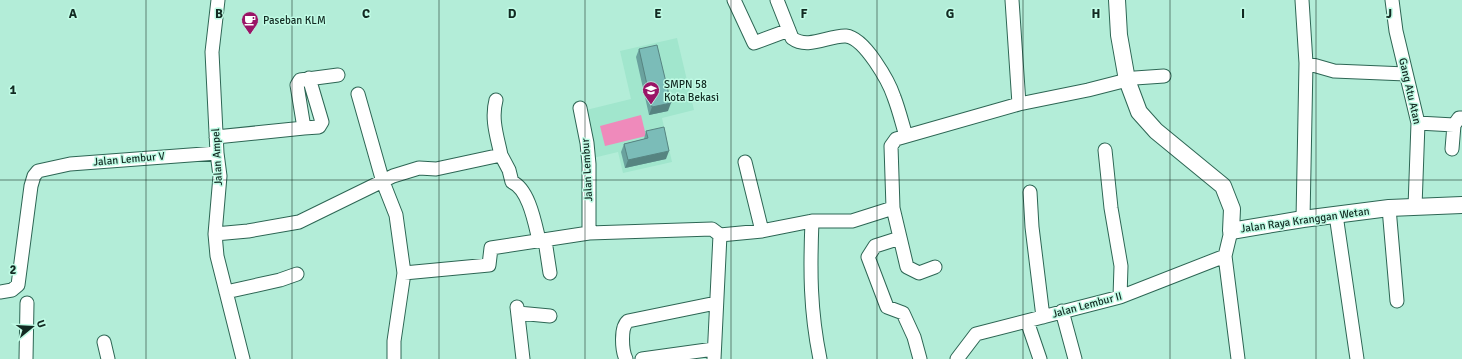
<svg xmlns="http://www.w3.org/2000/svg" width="1462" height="359" viewBox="0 0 1462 359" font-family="Signika,sans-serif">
<rect width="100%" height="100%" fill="#b3edd8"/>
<!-- built -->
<path fill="#a1e6cd" d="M 677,38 L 694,110 L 662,118 L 672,162 L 623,173 L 618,152 L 593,158 L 582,111 L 631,99 L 620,51 Z"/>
<!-- green -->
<path fill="#ef8abb" d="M 641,115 L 646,136 L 605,146 L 600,126 Z"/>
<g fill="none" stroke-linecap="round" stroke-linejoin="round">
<!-- minor casing -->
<g stroke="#2d6654" stroke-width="15">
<path id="minor" d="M 218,0 L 212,52 L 217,153 L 220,176 L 215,234 L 217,256 L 243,359
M 734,0 L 754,43 L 789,30
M 777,0 L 792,38 C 808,50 829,35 846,36 C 865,38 889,82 894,97 C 899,110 902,123 906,136
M 1012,0 L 1019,104
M 1302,0 L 1306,63 L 1303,219
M 1392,0 L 1396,31 L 1418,123 L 1415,207
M 1306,63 L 1334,71 L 1406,74
M 358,94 L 383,182 L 396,215 L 404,273 L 394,341 L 394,359
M 496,100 C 491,119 497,136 501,155
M 580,108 L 587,143 L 589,164 L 589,233
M 1418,123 L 1454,125 L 1459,118 L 1462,118
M 304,128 L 319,127 L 322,122 L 309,78
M 216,137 L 304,128 L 297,85 L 300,80 L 338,75
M 1452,149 L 1454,125
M 1105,150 L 1111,208 L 1121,266 L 1120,297
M 745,162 L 762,231
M 1030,192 L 1032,227 L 1043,317
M 893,208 L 907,267 L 919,273 L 935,267
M 1389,208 L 1397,301
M 1336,215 L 1357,359
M 812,221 C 810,270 810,310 820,359
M 1231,231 L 1225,256 L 1238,359
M 215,234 L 248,231 L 299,222 L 393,176 L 419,168 L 436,169 L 501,155 L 509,170 L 512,182 C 529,189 535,224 539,240
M 900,238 L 875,246 L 868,257 L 887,307 L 903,313 L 914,337 L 920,359
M 543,240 L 546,247 L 550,273
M 404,273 L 489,265 L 491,248 L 589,233 L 712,229 L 720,235 L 762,231 L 812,221 L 852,221 L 893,208 L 891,146 L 896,139 L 1019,104 L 1088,90 L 1135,78 L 1164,76
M 0,292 L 12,290 L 18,285 L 31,186 L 34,176 L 38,171 L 70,164 L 217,153
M 226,292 L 280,280 L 297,274
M 517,307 L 523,359
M 1062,311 L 1075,359
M 518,313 L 550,316
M 1027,321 L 1040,359
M 104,342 L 108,359
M 26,359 L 27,303
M 626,359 C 622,351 620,327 628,321 L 716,303
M 642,359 L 714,349
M 714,359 L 720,235
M 957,359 L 976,334 L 1120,297 L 1225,256"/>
</g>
<!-- major casing -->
<g stroke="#2d6654" stroke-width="18">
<path id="major" d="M 1117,0 L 1119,35 L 1127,80 L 1139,112 L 1156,131 L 1223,186 L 1232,209 L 1231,231 L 1303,219 L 1389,208 L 1462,205"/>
</g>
<!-- minor -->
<use href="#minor" stroke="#fff" stroke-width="13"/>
<!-- major -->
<use href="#major" stroke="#fff" stroke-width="16"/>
</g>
<!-- wall -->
<path fill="#6aa29e" d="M 639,49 L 668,111 L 649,115 L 636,57 Z
M 646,131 L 666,159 L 625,168 L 621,152 L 624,144 L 644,139 Z"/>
<!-- shaded-wall -->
<path fill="#568481" d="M 671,103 L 668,111 L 649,115 L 652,107 Z
M 669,151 L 666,159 L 625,168 L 628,160 Z"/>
<!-- building -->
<path fill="#7bbcb8" stroke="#568481" d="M 657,45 L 671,103 L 652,107 L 639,49 Z
M 664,127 L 669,151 L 628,160 L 624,144 L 648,138 L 646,131 Z"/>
<!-- grid -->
<path fill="none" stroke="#122a22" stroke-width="1" stroke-opacity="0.55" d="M 146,0 L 146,359M 292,0 L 292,359M 439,0 L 439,359M 585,0 L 585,359M 731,0 L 731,359M 877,0 L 877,359M 1023,0 L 1023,359M 1170,0 L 1170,359M 1316,0 L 1316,359M 0,180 L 1462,180"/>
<!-- icons -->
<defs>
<g id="cafe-pin" transform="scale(0.9)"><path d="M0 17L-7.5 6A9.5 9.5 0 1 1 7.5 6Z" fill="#9a1466" stroke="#c0fbe5"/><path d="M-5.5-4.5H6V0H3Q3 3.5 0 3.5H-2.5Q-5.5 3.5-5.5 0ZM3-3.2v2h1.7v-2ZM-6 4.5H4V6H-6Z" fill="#fff"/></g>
<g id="school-pin" transform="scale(0.9)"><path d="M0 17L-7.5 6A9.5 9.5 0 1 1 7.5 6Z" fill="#9a1466" stroke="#c0fbe5"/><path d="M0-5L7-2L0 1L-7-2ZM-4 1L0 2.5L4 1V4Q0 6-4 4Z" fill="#fff"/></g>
</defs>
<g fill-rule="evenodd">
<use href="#cafe-pin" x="250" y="20"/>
<use href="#school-pin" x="651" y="90"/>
</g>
<g text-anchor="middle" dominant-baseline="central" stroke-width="3" stroke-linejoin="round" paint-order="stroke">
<!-- poi labels -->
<g font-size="11" fill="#122a22" stroke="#c0fbe5" text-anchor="start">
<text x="263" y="20">Paseban KLM</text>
<text x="664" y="84">SMPN 58<tspan x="664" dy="13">Kota Bekasi</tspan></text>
</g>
<!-- street labels -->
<g font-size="11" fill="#122a22" stroke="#c0fbe5">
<text transform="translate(1410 91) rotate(77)">Gang Atu Atan</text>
<text transform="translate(217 157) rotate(-93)">Jalan Ampel</text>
<text transform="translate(129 159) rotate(-5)">Jalan Lembur V</text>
<text transform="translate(587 170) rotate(-93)">Jalan Lembur</text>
<text transform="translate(1305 220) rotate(-8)">Jalan Raya Kranggan Wetan</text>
<text transform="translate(1087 305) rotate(-15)">Jalan Lembur II</text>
</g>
</g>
<g font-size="13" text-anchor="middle" font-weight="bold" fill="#122a22" stroke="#c0fbe5" stroke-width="3" stroke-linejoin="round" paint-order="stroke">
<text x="73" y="18">A</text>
<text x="219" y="18">B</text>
<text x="366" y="18">C</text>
<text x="512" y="18">D</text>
<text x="658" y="18">E</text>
<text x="804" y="18">F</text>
<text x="950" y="18">G</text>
<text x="1096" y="18">H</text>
<text x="1243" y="18">I</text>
<text x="1389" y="18">J</text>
<text x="13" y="94">1</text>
<text x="13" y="274">2</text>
</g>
<!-- north arrow -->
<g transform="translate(32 327) rotate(72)" stroke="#c0fbe5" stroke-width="3" paint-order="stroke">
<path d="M0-3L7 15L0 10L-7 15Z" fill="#122a22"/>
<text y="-6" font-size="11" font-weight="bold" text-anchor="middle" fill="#122a22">U</text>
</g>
</svg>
